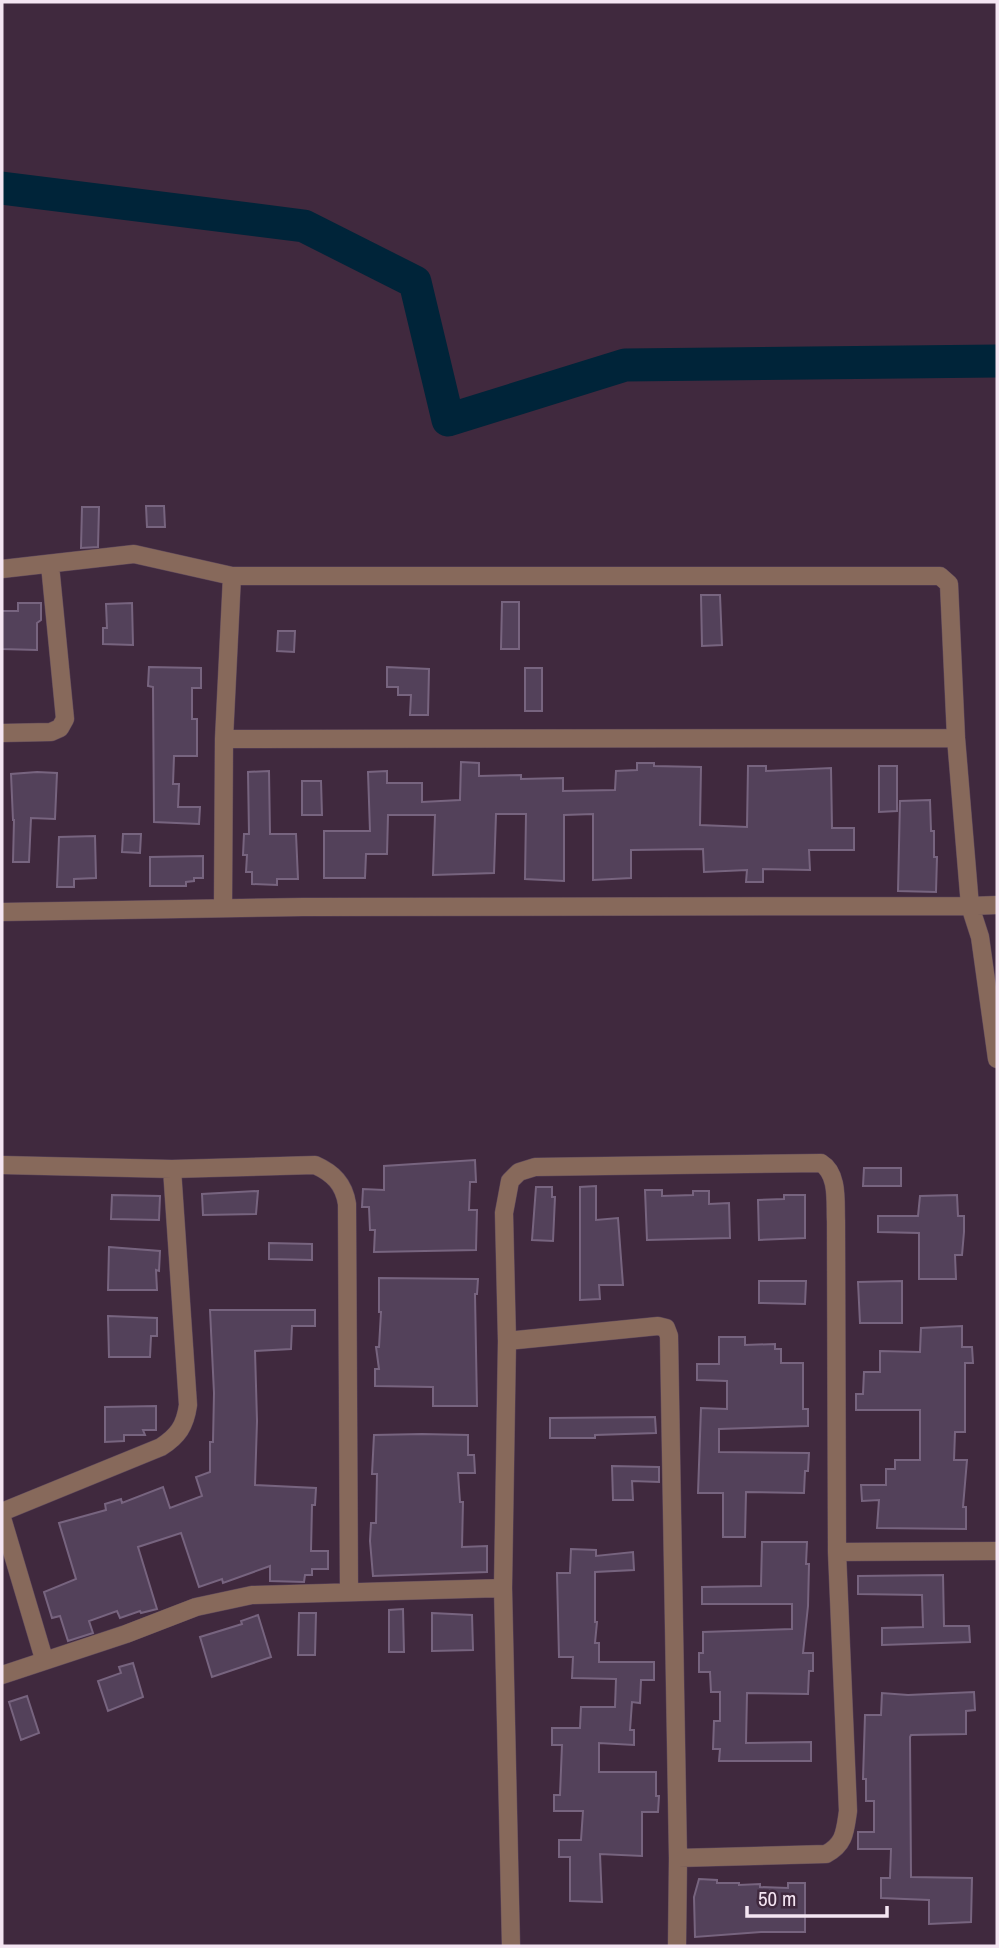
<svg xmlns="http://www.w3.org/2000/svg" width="999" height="1948" viewBox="0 0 999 1948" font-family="'Archivo Narrow',sans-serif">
<rect width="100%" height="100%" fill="#40293e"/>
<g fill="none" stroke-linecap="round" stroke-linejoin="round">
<!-- river -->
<path stroke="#002439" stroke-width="33" d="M 2,188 L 304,226 L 415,282 L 448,420 L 625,365 L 997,361"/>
</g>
<!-- building -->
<path fill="#53415a" stroke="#77647f" stroke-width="2" d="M 146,506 L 164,506 L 165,527 L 147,527 Z
M 82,507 L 99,507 L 98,547 L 81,548 Z
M 701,595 L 720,595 L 722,645 L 702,646 Z
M 502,602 L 519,602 L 519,649 L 501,649 Z
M 18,603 L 41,603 L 41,620 L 37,623 L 37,650 L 2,649 L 2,611 L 18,611 Z
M 132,603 L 133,645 L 103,644 L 103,628 L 107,628 L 106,604 Z
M 278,631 L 295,631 L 294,652 L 277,651 Z
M 149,667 L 201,668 L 201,688 L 192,688 L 192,719 L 197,719 L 197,756 L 174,756 L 173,784 L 179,784 L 178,807 L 200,807 L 199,824 L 154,822 L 153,687 L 148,686 Z
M 387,667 L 429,669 L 428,715 L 410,715 L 411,695 L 398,695 L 398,687 L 387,687 Z
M 525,668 L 542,668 L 542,711 L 525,711 Z
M 461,762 L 479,763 L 479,776 L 521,775 L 521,779 L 563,778 L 563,791 L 615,790 L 616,771 L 637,770 L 637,763 L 654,763 L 654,766 L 701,767 L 700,825 L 747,827 L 748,766 L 766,766 L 766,771 L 831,768 L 832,828 L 854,828 L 854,850 L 809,850 L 810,870 L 763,869 L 763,882 L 746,882 L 747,870 L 704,872 L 703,849 L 631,850 L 631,878 L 593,880 L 593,814 L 564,815 L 564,881 L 525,879 L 526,814 L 496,814 L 494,873 L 433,875 L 435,815 L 388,815 L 387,854 L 366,854 L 365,878 L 324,878 L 324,831 L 370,831 L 368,772 L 387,771 L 387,783 L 422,783 L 422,802 L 460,800 Z
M 879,766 L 897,766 L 897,811 L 879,812 Z
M 269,771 L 270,834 L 296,834 L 298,879 L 277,879 L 277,885 L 252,884 L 252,872 L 246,872 L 247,855 L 243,855 L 244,834 L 249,834 L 248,772 Z
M 37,772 L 57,773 L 55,819 L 31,818 L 29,862 L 13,862 L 14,820 L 13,820 L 11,774 Z
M 302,781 L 321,781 L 322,815 L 302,815 Z
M 930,800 L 931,831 L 934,831 L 934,857 L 937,857 L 936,892 L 898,891 L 900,801 Z
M 123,834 L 141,834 L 140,853 L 122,852 Z
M 95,836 L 96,878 L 74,879 L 74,887 L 57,887 L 59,837 Z
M 203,856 L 203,878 L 194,878 L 194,881 L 186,882 L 186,886 L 150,886 L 150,857 Z
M 475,1160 L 476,1182 L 470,1182 L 469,1210 L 477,1210 L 476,1250 L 374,1252 L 375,1230 L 370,1230 L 369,1207 L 362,1207 L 363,1189 L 384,1190 L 384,1166 Z
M 864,1168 L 901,1168 L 901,1186 L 863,1186 Z
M 596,1186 L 596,1220 L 618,1218 L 623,1285 L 599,1285 L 600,1299 L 580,1300 L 580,1187 Z
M 536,1187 L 552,1187 L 552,1197 L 555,1197 L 553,1241 L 532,1240 Z
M 645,1190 L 662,1190 L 662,1196 L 693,1195 L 693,1191 L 709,1191 L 709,1204 L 729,1203 L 730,1238 L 647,1240 Z
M 258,1191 L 256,1214 L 203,1215 L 202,1194 Z
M 112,1195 L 160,1196 L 159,1220 L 111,1219 Z
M 784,1195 L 805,1195 L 805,1238 L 759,1240 L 758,1200 L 784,1199 Z
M 957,1195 L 958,1216 L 964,1216 L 964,1232 L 962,1255 L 955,1255 L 956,1279 L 919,1279 L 919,1233 L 878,1232 L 878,1216 L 918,1216 L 920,1196 Z
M 269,1243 L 312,1244 L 312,1260 L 269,1259 Z
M 109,1247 L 160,1251 L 159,1271 L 156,1270 L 157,1290 L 108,1290 Z
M 379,1278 L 478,1279 L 477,1294 L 475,1294 L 477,1406 L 433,1406 L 433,1387 L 375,1386 L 375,1369 L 379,1369 L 376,1347 L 379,1347 L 381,1312 L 379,1312 Z
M 759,1281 L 806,1281 L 805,1304 L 759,1303 Z
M 902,1281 L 902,1323 L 860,1323 L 858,1282 Z
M 210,1310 L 315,1310 L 315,1326 L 292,1326 L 291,1349 L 255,1351 L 257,1421 L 255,1485 L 316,1488 L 315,1505 L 312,1505 L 311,1551 L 328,1551 L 328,1569 L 312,1569 L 312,1575 L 305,1575 L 304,1582 L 270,1581 L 270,1566 L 223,1583 L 222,1579 L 199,1587 L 181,1533 L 138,1547 L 157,1609 L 141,1613 L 140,1611 L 120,1618 L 117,1611 L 89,1621 L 93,1633 L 68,1641 L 60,1616 L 52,1618 L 44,1592 L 76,1579 L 59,1523 L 106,1510 L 105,1504 L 121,1499 L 122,1503 L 163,1487 L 170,1508 L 202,1496 L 196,1477 L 210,1472 L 210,1442 L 213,1442 L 214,1393 Z
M 108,1316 L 157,1318 L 157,1336 L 151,1336 L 150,1357 L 109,1357 Z
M 962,1326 L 962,1347 L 972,1347 L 973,1363 L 965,1363 L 965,1432 L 955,1432 L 954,1460 L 967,1460 L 963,1507 L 966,1507 L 966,1529 L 877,1528 L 879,1500 L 862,1501 L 861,1485 L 886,1485 L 886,1469 L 895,1469 L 895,1460 L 920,1460 L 920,1410 L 856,1410 L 856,1394 L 863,1394 L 864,1372 L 880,1372 L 880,1351 L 920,1352 L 921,1328 Z
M 719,1337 L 745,1337 L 745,1345 L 775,1344 L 775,1349 L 781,1349 L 781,1363 L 803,1363 L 803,1409 L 808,1409 L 808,1426 L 719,1429 L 719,1452 L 809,1453 L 808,1471 L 805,1471 L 804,1493 L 746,1492 L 745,1537 L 723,1537 L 723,1493 L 698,1493 L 701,1408 L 727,1409 L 727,1381 L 697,1380 L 697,1364 L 719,1364 Z
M 156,1406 L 156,1430 L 143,1430 L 145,1435 L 124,1435 L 124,1441 L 105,1442 L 105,1407 Z
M 655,1417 L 656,1433 L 595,1435 L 595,1438 L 550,1438 L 550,1418 Z
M 422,1434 L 468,1435 L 468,1455 L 474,1455 L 475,1473 L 458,1473 L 460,1502 L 463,1502 L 462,1547 L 487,1546 L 487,1572 L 373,1576 L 370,1541 L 371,1523 L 376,1523 L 377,1474 L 372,1474 L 374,1435 Z
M 612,1466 L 659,1467 L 659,1482 L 632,1481 L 633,1500 L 613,1500 Z
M 762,1542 L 807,1542 L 806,1564 L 809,1564 L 808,1606 L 803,1653 L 813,1653 L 813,1671 L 809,1671 L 808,1694 L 747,1693 L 746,1743 L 811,1742 L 811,1761 L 719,1761 L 720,1749 L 713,1749 L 714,1721 L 720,1721 L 720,1692 L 711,1692 L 710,1672 L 699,1672 L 699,1653 L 703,1653 L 703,1632 L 792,1629 L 792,1604 L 702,1604 L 702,1587 L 761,1586 Z
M 571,1549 L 596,1550 L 596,1556 L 633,1552 L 634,1570 L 595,1572 L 595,1622 L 597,1622 L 595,1643 L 599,1643 L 599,1662 L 654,1662 L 654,1680 L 641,1680 L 640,1703 L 632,1702 L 630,1730 L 634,1730 L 634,1745 L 599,1743 L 599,1772 L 656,1772 L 656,1796 L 659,1796 L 658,1812 L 642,1812 L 642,1856 L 600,1854 L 602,1902 L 570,1901 L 570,1857 L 559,1857 L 559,1840 L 581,1840 L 583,1811 L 554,1811 L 554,1795 L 560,1795 L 562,1745 L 552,1745 L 552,1728 L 580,1728 L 581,1707 L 615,1707 L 616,1679 L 572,1678 L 573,1657 L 559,1657 L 557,1573 L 570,1573 Z
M 943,1575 L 944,1626 L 969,1626 L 970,1642 L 882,1645 L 882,1628 L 923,1627 L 922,1595 L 858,1594 L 858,1576 Z
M 403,1609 L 404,1652 L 389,1652 L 389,1610 Z
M 299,1613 L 316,1613 L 315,1655 L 298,1655 Z
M 432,1613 L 472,1615 L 473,1650 L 432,1651 Z
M 258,1615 L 271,1657 L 212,1677 L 200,1637 L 242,1624 L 241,1621 Z
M 133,1663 L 143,1697 L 108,1711 L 98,1681 L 121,1673 L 119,1667 Z
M 974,1692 L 975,1710 L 966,1711 L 966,1734 L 911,1735 L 910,1737 L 911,1877 L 972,1878 L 971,1922 L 929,1924 L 929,1900 L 881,1898 L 881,1878 L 890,1878 L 891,1849 L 858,1849 L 858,1832 L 874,1832 L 874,1801 L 866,1801 L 866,1779 L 863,1779 L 865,1715 L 881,1715 L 882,1693 L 908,1695 Z
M 27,1696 L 39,1733 L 21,1740 L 9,1702 Z
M 699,1879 L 717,1880 L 717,1883 L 739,1883 L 739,1885 L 760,1884 L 760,1887 L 788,1888 L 788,1883 L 805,1883 L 805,1932 L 761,1932 L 695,1937 L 694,1897 Z"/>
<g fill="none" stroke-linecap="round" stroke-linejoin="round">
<!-- street casing -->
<g stroke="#5d475b" stroke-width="19">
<path id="street" d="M 2,569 L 134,554 L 232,576 L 940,576 L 949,584 L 956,738 L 970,906 L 997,905
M 2,733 L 51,732 L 60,728 L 65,719 L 50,565
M 224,739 L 232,576
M 223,908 L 224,739 L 956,738
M 2,912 L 303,907 L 970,906 L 980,937 L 997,1059
M 2,1165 L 172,1169 L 315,1165 C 333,1173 344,1184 347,1204 L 349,1592
M 507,1341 L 658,1326 L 666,1328 L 669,1336 L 678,1858 L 677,1946
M 2,1512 L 161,1447 C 178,1436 185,1426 188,1405 L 172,1169
M 2,1518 L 44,1659
M 837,1552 L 997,1551
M 2,1675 L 126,1634 L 196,1607 L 252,1595 L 503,1588
M 511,1946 L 503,1588 L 507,1341 L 504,1213 L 510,1181 L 519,1172 L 535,1167 L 821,1163 C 839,1174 835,1203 836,1221 L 837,1552 L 848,1811 C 845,1831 845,1844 826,1854 L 678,1858"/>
</g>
<!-- street -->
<use href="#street" stroke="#87695b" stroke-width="18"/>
</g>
<!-- border -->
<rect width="999" height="1948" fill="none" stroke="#f4e5f2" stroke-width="7"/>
<!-- scale -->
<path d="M747 1906v10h140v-10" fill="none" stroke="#f4e5f2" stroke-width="3.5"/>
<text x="758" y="1906" font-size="21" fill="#f4e5f2" stroke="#40293e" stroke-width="5" paint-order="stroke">50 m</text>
</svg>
